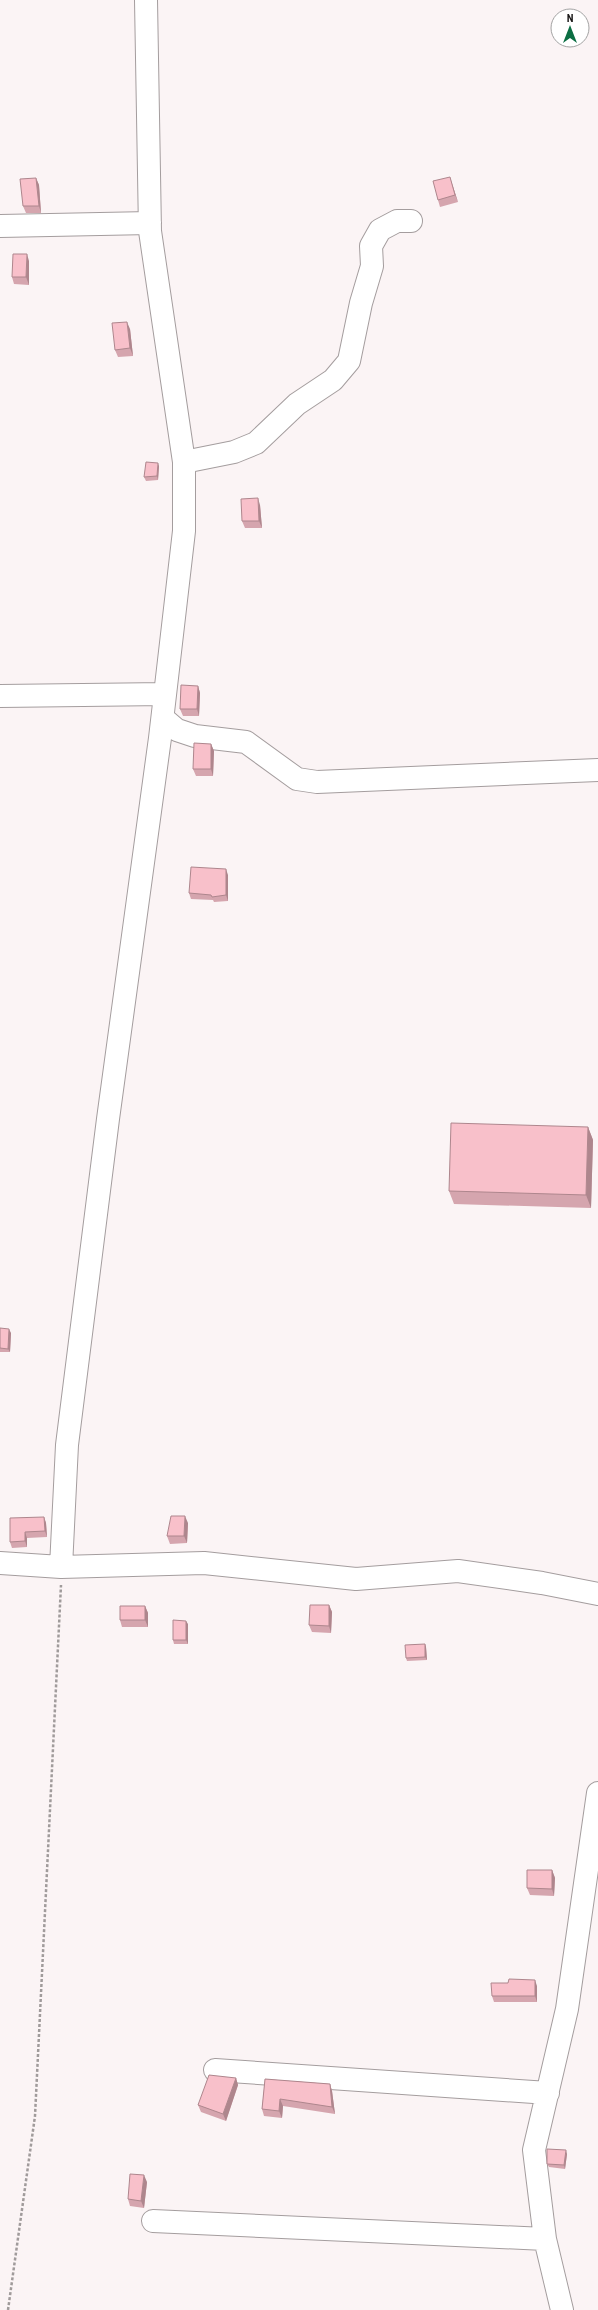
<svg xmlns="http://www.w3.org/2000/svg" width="598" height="2310" viewBox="0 0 598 2310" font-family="'Roboto Condensed',sans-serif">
<rect width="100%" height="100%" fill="#fbf4f5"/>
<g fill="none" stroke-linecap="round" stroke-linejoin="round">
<!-- minor casing -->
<g stroke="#a49d9e" stroke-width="24">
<path id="minor" d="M 0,226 L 150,223
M 184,462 L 234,452 L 256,443 L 297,404 L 333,380 L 349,361 L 361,303 L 372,266 L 371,246 L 380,230 L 397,221 L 411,221
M 0,696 L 165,694
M 163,718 L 177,730 L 195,736 L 246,742 L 297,779 L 317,782 L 598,770
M 0,1563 L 61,1567 L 204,1563 L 356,1579 L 458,1571 L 542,1583 L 598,1594
M 61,1567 L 67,1445 L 108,1119 L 160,738 L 184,531 L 184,462 L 150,231 L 146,0
M 215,2070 L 548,2093
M 153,2221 L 545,2239
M 562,2310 L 545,2239 L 534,2150 L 567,2009 L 598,1793"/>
</g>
<!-- path -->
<path stroke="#a09b9b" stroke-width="2.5" stroke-dasharray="3 2" stroke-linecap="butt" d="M 8,2310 L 35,2116 L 61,1585"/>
<!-- minor -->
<use href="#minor" stroke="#fff" stroke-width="22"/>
</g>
<!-- wall -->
<path fill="#d5a5ae" d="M 450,177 L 458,202 L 440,207 L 438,200 Z
M 36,178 L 39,185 L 41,213 L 26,213 L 23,206 Z
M 29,261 L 29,285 L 14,284 L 12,277 Z
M 130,329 L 133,356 L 118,357 L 115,350 Z
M 159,466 L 158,480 L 146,481 L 144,477 Z
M 260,505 L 262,528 L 245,528 L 242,521 Z
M 198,686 L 200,693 L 199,716 L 183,716 L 180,709 Z
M 211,744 L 214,751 L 213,776 L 196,776 L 193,769 Z
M 228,875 L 228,901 L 214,902 L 213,900 L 191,899 L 189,893 Z
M 588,1127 L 593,1140 L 591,1208 L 454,1204 L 449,1191 Z
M 0,1328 L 11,1333 L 10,1352 L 0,1352 Z
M 44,1517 L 46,1523 L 47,1537 L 27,1538 L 27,1547 L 12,1548 L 10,1542 Z
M 188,1523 L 187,1543 L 170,1544 L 167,1536 Z
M 329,1605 L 332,1612 L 331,1633 L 312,1632 L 309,1625 Z
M 145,1606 L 148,1613 L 148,1627 L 122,1627 L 120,1620 Z
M 188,1624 L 188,1644 L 174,1644 L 173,1640 Z
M 425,1644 L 426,1647 L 427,1660 L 407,1661 L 406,1658 Z
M 552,1870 L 555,1878 L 554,1896 L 530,1895 L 527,1888 Z
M 537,1986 L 537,2002 L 494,2002 L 492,1996 Z
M 236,2078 L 238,2085 L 226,2121 L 201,2112 L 198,2105 Z
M 265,2079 L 330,2084 L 332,2091 L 335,2114 L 283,2106 L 282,2118 L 264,2116 L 262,2109 Z
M 567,2154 L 565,2169 L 549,2167 L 547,2164 Z
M 147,2182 L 144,2208 L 130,2206 L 128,2199 Z"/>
<!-- shaded-wall -->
<path fill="#ae868d" d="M 450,177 L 452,184 L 458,202 L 455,195 Z
M 36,178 L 39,185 L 41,213 L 39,206 Z
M 27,254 L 29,261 L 29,285 L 26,277 Z
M 127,322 L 130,329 L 133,356 L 130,348 Z
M 158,463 L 159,466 L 158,480 L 157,476 Z
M 258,498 L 260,505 L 262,528 L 259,521 Z
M 198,686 L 200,693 L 199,716 L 197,709 Z
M 211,744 L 214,751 L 213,776 L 211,769 Z
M 226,869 L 228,875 L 228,901 L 226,895 Z
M 588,1127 L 593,1140 L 591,1208 L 586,1195 Z
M 9,1329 L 11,1333 L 10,1352 L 8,1349 Z
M 185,1516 L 188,1523 L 187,1543 L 184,1536 Z
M 44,1517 L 46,1523 L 47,1537 L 45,1531 Z
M 25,1532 L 27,1538 L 27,1547 L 25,1541 Z
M 329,1605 L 332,1612 L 331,1633 L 329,1626 Z
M 145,1606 L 148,1613 L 148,1627 L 145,1620 Z
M 186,1621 L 188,1624 L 188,1644 L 186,1640 Z
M 425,1644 L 426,1647 L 427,1660 L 425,1657 Z
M 552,1870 L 555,1878 L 554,1896 L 552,1889 Z
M 535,1980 L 537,1986 L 537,2002 L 535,1996 Z
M 236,2078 L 238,2085 L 226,2121 L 223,2114 Z
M 330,2084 L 332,2091 L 335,2114 L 332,2107 Z
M 280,2099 L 283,2106 L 282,2118 L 279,2111 Z
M 566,2150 L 567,2154 L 565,2169 L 564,2165 Z
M 144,2175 L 147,2182 L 144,2208 L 141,2201 Z"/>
<!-- building -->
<path fill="#f8c0ca" stroke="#ae868d" d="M 450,177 L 455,195 L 438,200 L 433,181 Z
M 36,178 L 39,206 L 23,206 L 20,179 Z
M 13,254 L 27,254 L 26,277 L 12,277 Z
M 127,322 L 130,348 L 115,350 L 112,323 Z
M 146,462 L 158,463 L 157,476 L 144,477 Z
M 258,498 L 259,521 L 242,521 L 241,499 Z
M 181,685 L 198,686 L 197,709 L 180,709 Z
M 194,743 L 211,744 L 211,769 L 193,769 Z
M 191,867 L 226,869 L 226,895 L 212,897 L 211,895 L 189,893 Z
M 451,1123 L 588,1127 L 586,1195 L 449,1191 Z
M 0,1328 L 9,1329 L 8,1349 L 0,1348 Z
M 171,1516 L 185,1516 L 184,1536 L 167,1536 Z
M 44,1517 L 45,1531 L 25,1532 L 25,1541 L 10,1542 L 10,1518 Z
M 310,1605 L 329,1605 L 329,1626 L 309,1625 Z
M 120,1606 L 145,1606 L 145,1620 L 120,1620 Z
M 173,1620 L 186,1621 L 186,1640 L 173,1640 Z
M 425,1644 L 425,1657 L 406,1658 L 405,1645 Z
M 527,1870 L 552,1870 L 552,1889 L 527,1888 Z
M 509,1979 L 535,1980 L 535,1996 L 492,1996 L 491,1983 L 508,1983 Z
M 209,2075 L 236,2078 L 223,2114 L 198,2105 Z
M 265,2079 L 330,2084 L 332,2107 L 280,2099 L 279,2111 L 262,2109 Z
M 547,2149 L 566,2150 L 564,2165 L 547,2164 Z
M 130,2174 L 144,2175 L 141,2201 L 128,2199 Z"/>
<!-- north arrow -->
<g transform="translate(570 28)"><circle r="19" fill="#ffffff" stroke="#a3a3a3"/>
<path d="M0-3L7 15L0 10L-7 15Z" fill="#0c6e43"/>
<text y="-6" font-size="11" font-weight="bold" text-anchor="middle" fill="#1a1818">N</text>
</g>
</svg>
